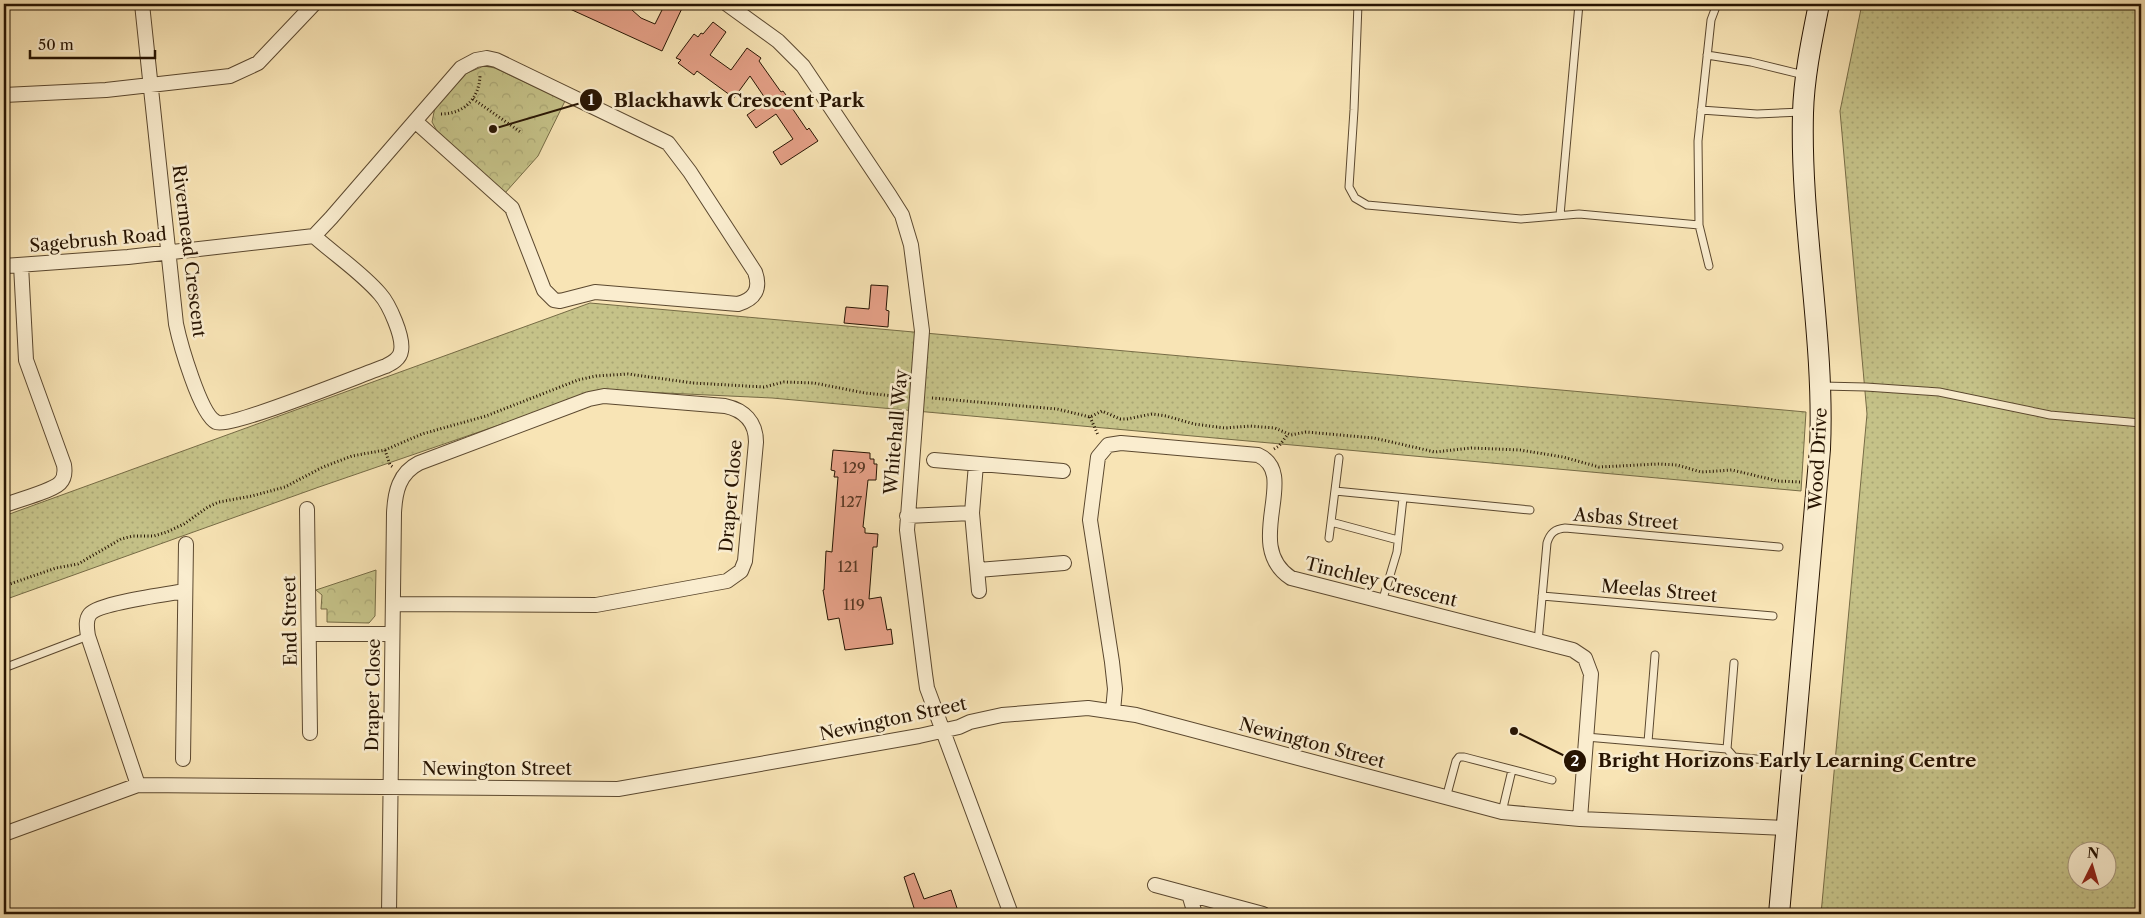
<svg xmlns="http://www.w3.org/2000/svg" width="2145" height="918" viewBox="0 0 2145 918" font-family="'Libre Caslon Text',serif">
<defs>
<pattern id="grass-dots" width="8" height="8" patternUnits="userSpaceOnUse" patternTransform="scale(1.25)"><rect width="8" height="8" fill="#c5c288"/><path d="M2 2h.1M6 6h.1" fill="none" stroke="#a9a674" stroke-width="1.8" stroke-linecap="round"/></pattern>
<pattern id="park-crowns" width="20" height="18" patternUnits="userSpaceOnUse" patternTransform="scale(1.25)"><rect width="20" height="18" fill="#c5c288"/><path d="M2 6a3 3 0 1 1 6 0M12 15a3 3 0 1 1 6 0" fill="none" stroke="#a9a674"/></pattern>
</defs>
<rect width="100%" height="100%" fill="#f8e4b5"/>
<filter id="stains"><feTurbulence type="fractalNoise" baseFrequency=".004" numOctaves="4"/><feColorMatrix values="0 0 0 0 .2 0 0 0 0 .09 0 0 0 0 .02 0 0 0 .5 -.17"/></filter>
<radialGradient id="worn" r=".72"><stop offset=".6" stop-color="#630" stop-opacity="0"/><stop offset="1" stop-color="#630" stop-opacity=".3"/></radialGradient>
<!-- grass -->
<path fill="url(#grass-dots)" stroke="#766b45" fill-rule="evenodd" d="M 1862,4 L 2141,4 L 2141,914 L 1821,914 L 1867,414 L 1840,111 ZM 2078,850 L 2108,850 L 2108,880 L 2078,880 Z
M 590,303 L 1806,412 L 1801,491 L 772,398 L 601,390 L 319,487 L 4,600 L 4,516 Z"/>
<!-- park -->
<path fill="url(#park-crowns)" stroke="#766b45" d="M 484,66 L 495,68 L 565,101 L 538,156 L 505,193 L 437,131 L 432,122 L 435,107 L 467,73 Z
M 376,570 L 375,616 L 369,623 L 327,622 L 327,609 L 321,609 L 322,595 L 316,590 Z"/>
<!-- building -->
<path fill="#e5a087" stroke="#271402" d="M 559,4 L 635,4 L 632,10 L 641,18 L 655,24 L 665,4 L 684,4 L 662,51 Z
M 713,22 L 726,32 L 710,55 L 731,70 L 747,48 L 761,58 L 759,61 L 781,92 L 783,91 L 792,103 L 790,105 L 807,130 L 809,128 L 818,141 L 781,165 L 773,152 L 793,139 L 776,114 L 756,128 L 747,115 L 767,101 L 750,76 L 734,98 L 697,71 L 694,75 L 678,63 L 681,60 L 676,58 L 694,34 L 698,37 L 701,33 L 703,34 Z
M 871,285 L 888,286 L 886,310 L 889,311 L 888,327 L 844,323 L 846,307 L 869,309 Z
M 833,450 L 870,453 L 870,459 L 874,459 L 874,464 L 877,464 L 876,480 L 868,480 L 863,527 L 865,528 L 865,533 L 878,534 L 877,547 L 873,547 L 869,599 L 881,597 L 887,630 L 891,629 L 893,644 L 845,650 L 839,618 L 828,620 L 823,590 L 824,590 L 826,551 L 832,552 L 838,477 L 834,477 L 835,471 L 831,470 Z
M 914,873 L 924,899 L 951,890 L 959,914 L 916,914 L 904,877 Z"/>
<g fill="none" stroke-linecap="round" stroke-linejoin="round">
<!-- lane casing -->
<g stroke="#5b482f" stroke-width="9">
<path id="lane" d="M 1358,4 L 1354,110 L 1349,187 L 1355,198 L 1367,205 L 1521,219 L 1579,214 L 1699,225
M 1707,55 L 1751,62 L 1804,75
M 1701,110 L 1757,114 L 1802,112
M 1560,215 L 1579,4
M 1709,266 L 1699,225 L 1698,141 L 1711,20 L 1717,4
M 1822,386 L 1866,387 L 1939,392 L 2050,415 L 2141,423
M 1335,491 L 1530,510
M 1331,522 L 1398,540
M 1329,538 L 1339,458
M 1542,596 L 1773,616
M 1382,602 L 1397,552 L 1403,498
M 1538,642 L 1547,543 C 1550,533 1555,529 1565,528 L 1779,547
M 4,668 L 88,636
M 1586,737 L 1727,749 L 1734,663
M 1648,742 L 1655,655
M 1727,749 L 1734,757 L 1767,760
M 1446,798 L 1456,761 L 1459,757 L 1464,757 L 1552,780
M 1502,812 L 1512,770"/>
</g>
<!-- street casing -->
<g stroke="#5b482f" stroke-width="16">
<path id="street" d="M 142,4 L 176,324 C 180,343 200,414 216,422 C 229,429 363,374 386,366 C 392,363 400,359 401,351 C 404,337 389,304 380,294 C 361,272 335,255 314,236
M 727,4 L 778,41 L 803,66 L 890,196 L 902,215 L 911,245 L 922,331 L 907,530 L 925,674 L 927,688 L 1011,914
M 487,58 L 496,60 L 668,143 L 690,172 L 755,272 C 761,289 755,299 738,304 L 595,292 L 560,301 L 554,300 L 544,290 L 512,208 L 415,121 L 461,68 L 476,60 Z
M 4,95 L 106,90 L 230,76 L 258,63 L 314,4
M 314,236 L 331,218 L 415,121
M 4,266 L 128,257 L 314,236
M 934,460 L 1063,471
M 976,464 L 972,513 L 979,591
M 4,505 C 16,501 52,491 60,483 C 65,478 65,471 64,465 L 26,360 L 21,265
M 307,509 L 310,733
M 907,516 L 972,513
M 978,570 L 1064,563
M 309,634 L 392,634
M 1113,711 L 1115,689 L 1112,662 L 1090,520 L 1098,457 L 1108,445 L 1121,443 L 1258,455 C 1301,474 1241,545 1291,578 L 1573,650 L 1585,658 L 1591,674 L 1580,819
M 183,759 L 186,544
M 138,785 L 88,636 C 87,629 85,620 90,614 C 99,603 168,594 185,591
M 4,834 L 138,785 L 618,789 L 919,736 L 959,727 L 970,722 L 1002,715 L 1088,708 L 1136,715 L 1502,812 L 1580,819 L 1787,828
M 1155,885 L 1263,914
M 1189,894 L 1195,914
M 389,914 L 394,513 C 395,492 399,473 419,463 L 589,399 L 604,396 L 725,406 C 744,410 756,422 756,442 L 745,561 L 741,571 L 727,581 L 596,605 L 393,604"/>
</g>
<!-- secondary casing -->
<g stroke="#271402" stroke-width="22">
<path id="secondary" d="M 1779,914 L 1820,449 C 1825,337 1800,225 1803,113 C 1804,76 1812,39 1819,4"/>
</g>
<!-- path -->
<path stroke="#271402" stroke-width="3" stroke-dasharray="1 2.5" stroke-linecap="butt" d="M 473,99 L 522,133
M 441,114 C 464,114 480,98 480,74
M 932,398 L 1057,409 L 1090,417 L 1102,411 L 1120,419 L 1127,419 L 1152,414 L 1166,416 L 1194,424 L 1225,428 L 1250,426 L 1275,428 L 1291,435 L 1306,432 L 1374,438 L 1435,452 L 1471,448 L 1520,450 L 1563,457 L 1599,467 L 1658,464 L 1677,465 L 1701,472 L 1732,470 L 1778,481 L 1801,482
M 1090,417 L 1098,435
M 1274,449 L 1279,446 L 1288,434
M 385,450 L 390,465 L 393,467
M 4,586 L 56,568 L 78,564 L 121,539 L 133,536 L 154,536 L 167,532 L 184,524 L 208,507 L 219,502 L 252,496 L 285,487 L 323,467 L 352,456 L 385,450 L 422,434 L 486,416 L 578,380 L 596,376 L 628,374 L 693,383 L 764,387 L 784,382 L 814,383 L 865,393 L 903,397"/>
<!-- lane -->
<use href="#lane" stroke="#faedcf" stroke-width="7"/>
<!-- street -->
<use href="#street" stroke="#faedcf" stroke-width="14"/>
<!-- secondary -->
<use href="#secondary" stroke="#faedcf" stroke-width="20"/>
</g>
<g text-anchor="middle" dominant-baseline="central" stroke-width="5" stroke-linejoin="round" paint-order="stroke">
<!-- number labels -->
<g font-size="15" fill="#563723">
<text x="854" y="467">129</text>
<text x="851" y="501">127</text>
<text x="848" y="566">121</text>
<text x="854" y="604">119</text>
</g>
<!-- street labels -->
<g font-size="18" fill="#271402" stroke="#faedcf">
<text transform="translate(98 240) rotate(-5)">Sagebrush Road</text>
<text transform="translate(189 251) rotate(83)">Rivermead Crescent</text>
<text transform="translate(896 432) rotate(-85)">Whitehall Way</text>
<text transform="translate(1818 459) rotate(-87)">Wood Drive</text>
<text transform="translate(731 496) rotate(-85)">Draper Close</text>
<text transform="translate(1626 519) rotate(5)">Asbas Street</text>
<text transform="translate(1381 582) rotate(14)">Tinchley Crescent</text>
<text transform="translate(1659 591) rotate(5)">Meelas Street</text>
<text transform="translate(290 621) rotate(-91)">End Street</text>
<text transform="translate(373 695) rotate(-89)">Draper Close</text>
<text transform="translate(893 719) rotate(-12)">Newington Street</text>
<text transform="translate(1312 743) rotate(15)">Newington Street</text>
<text x="497" y="769">Newington Street</text>
</g>
</g>
<!-- callouts -->
<path fill="none" stroke="#271402" stroke-width="2" d="M493 129L591 100M1514 731L1575 761"/>
<g fill="#271402" stroke="#faedcf" stroke-width="2">
<circle cx="493" cy="129" r="5"/>
<circle cx="1514" cy="731" r="5"/>
<circle cx="591" cy="100" r="12"/>
<circle cx="1575" cy="761" r="12"/>
</g>
<g font-size="15" text-anchor="middle" font-weight="bold" fill="#fff">
<text x="591" y="105">1</text>
<text x="1575" y="766">2</text>
</g>
<g font-size="19" text-anchor="middle" font-weight="bold" fill="#271402" stroke="#faedcf" stroke-width="5" stroke-linejoin="round" paint-order="stroke">
<text x="739" y="107">Blackhawk Crescent Park</text>
<text x="1787" y="767">Bright Horizons Early Learning Centre</text>
</g>
<!-- margin -->
<rect width="2145" height="918" fill="none" stroke="#f8e4b5" stroke-width="20"/>
<rect x="5" y="5" width="2135" height="908" fill="none" stroke="#271402" stroke-width="2.5"/>
<rect x="10" y="10" width="2125" height="898" fill="none" stroke="#271402"/>
<!-- north arrow -->
<g transform="translate(2092 866) rotate(5)"><circle r="24" fill="#faedcf" stroke="#a6967d"/>
<path d="M0-4L9 19L0 12L-9 19Z" fill="#8f2418"/>
<text y="-8" font-size="14" font-weight="bold" text-anchor="middle" fill="#271402">N</text>
</g>
<!-- scale -->
<path d="M30 50v8h125v-8" fill="none" stroke="#271402" stroke-width="2.5"/>
<text x="38" y="50" font-size="15" fill="#271402" stroke="#faedcf" stroke-width="4" paint-order="stroke">50 m</text>
<rect width="100%" height="100%" filter="url(#stains)"/>
<rect width="100%" height="100%" fill="url(#worn)"/>
</svg>
